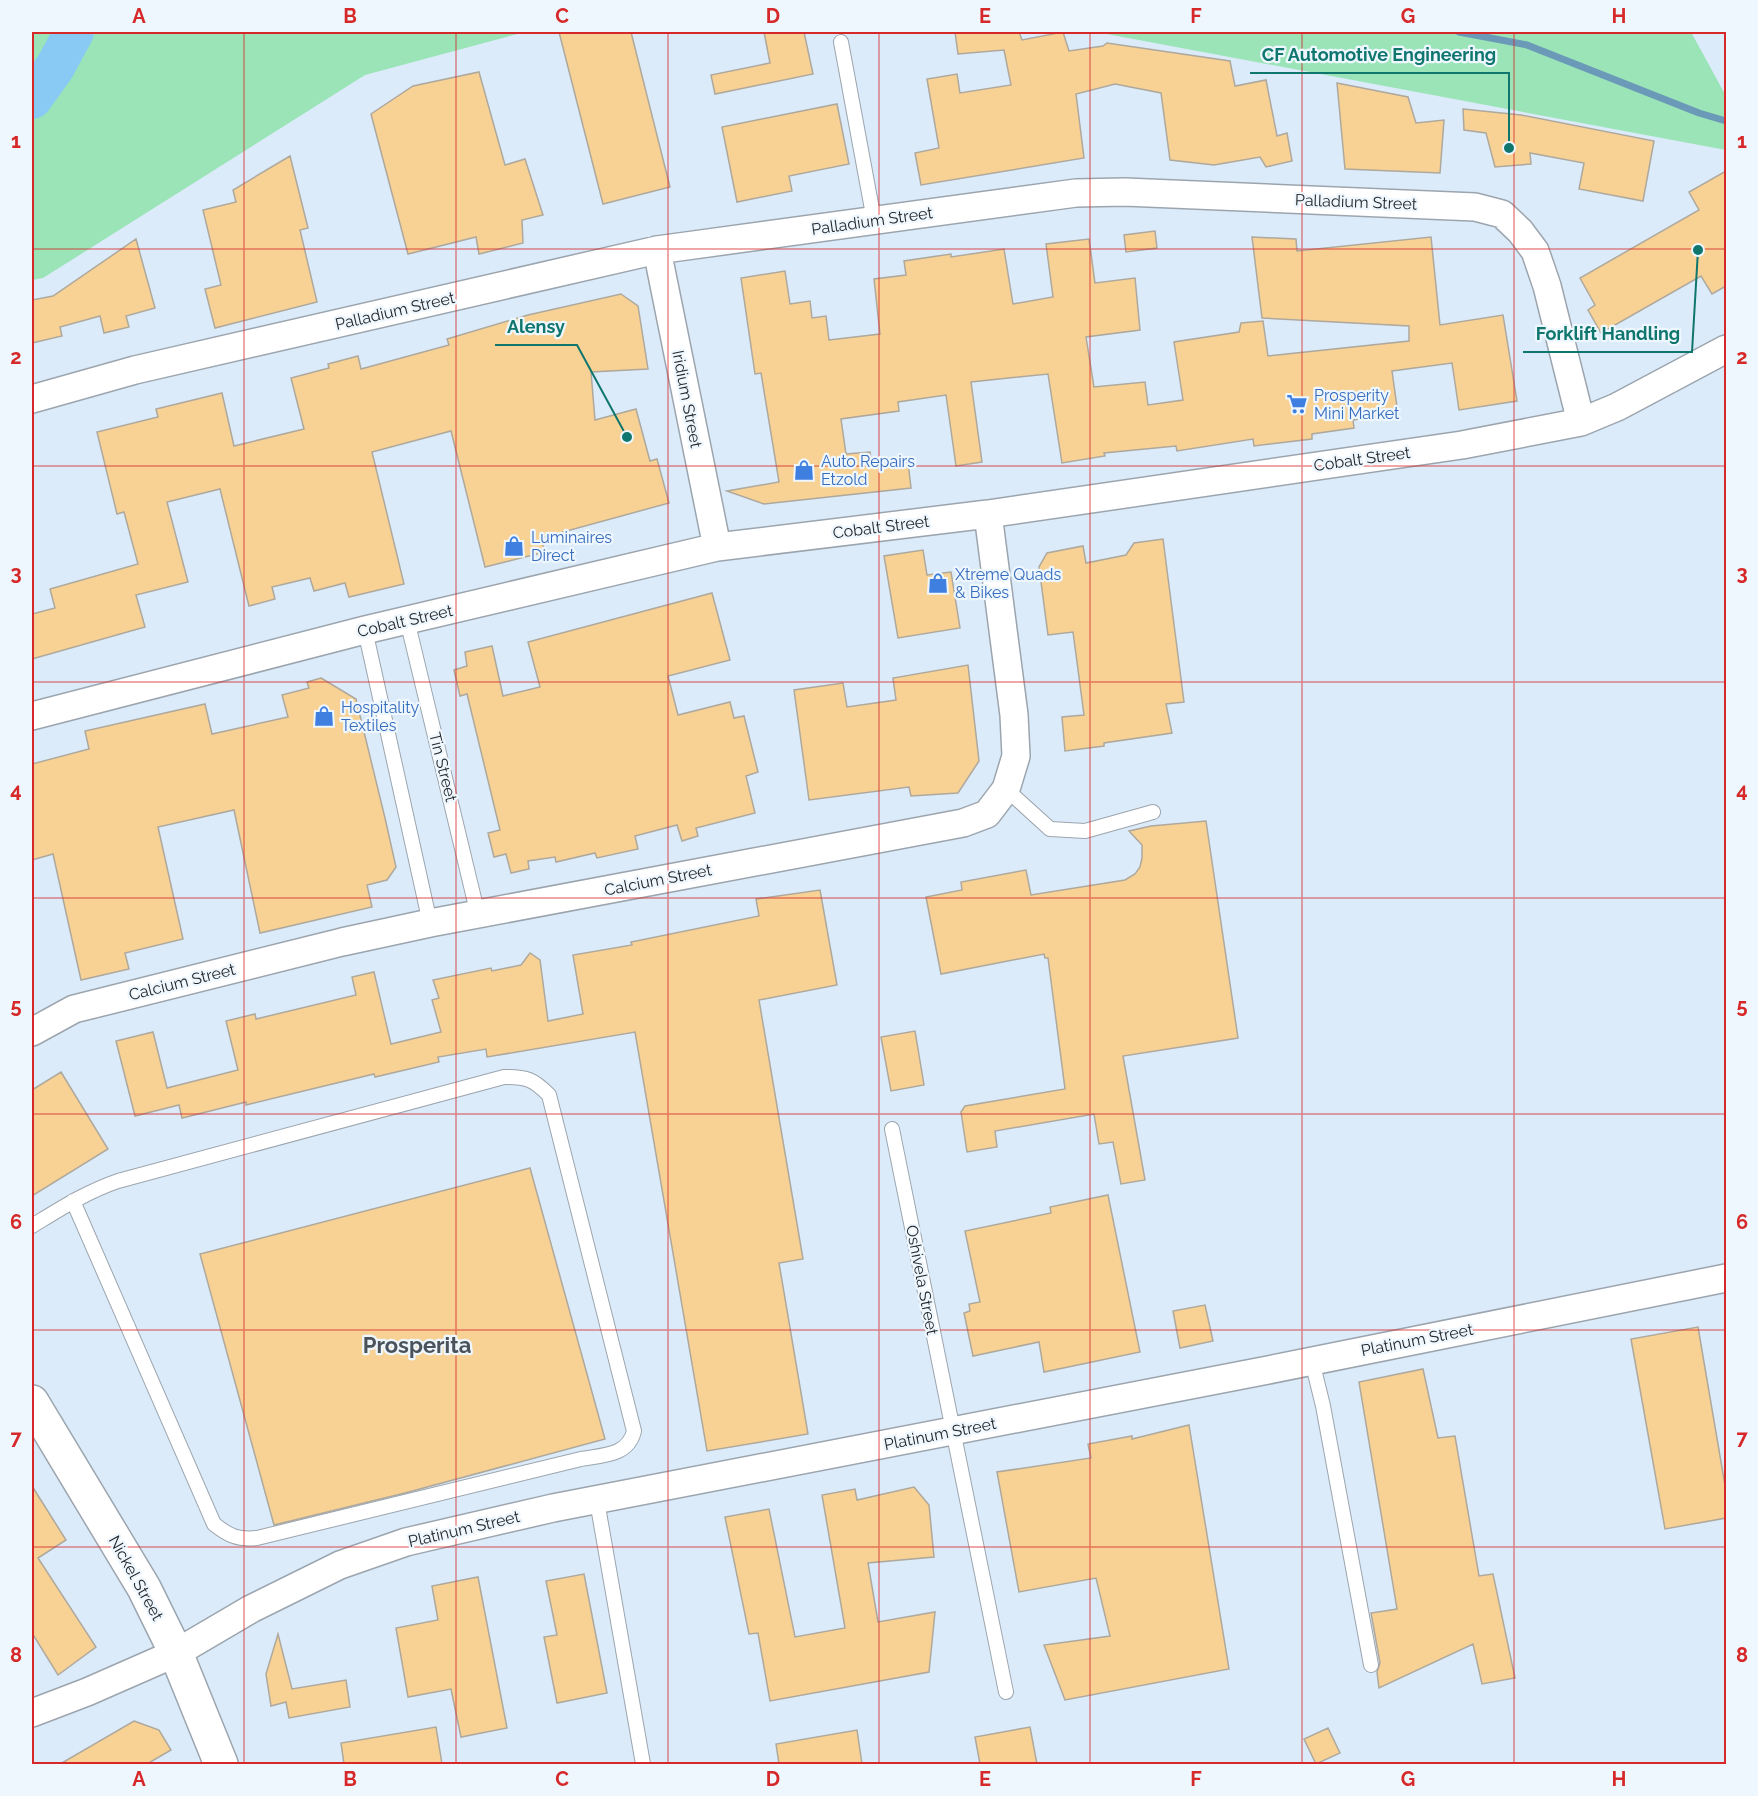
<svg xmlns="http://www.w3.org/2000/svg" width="1758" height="1796" viewBox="0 0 1758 1796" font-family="Raleway,sans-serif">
<rect width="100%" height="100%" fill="#eef6fe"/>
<!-- built -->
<path fill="#dbebfa" d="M 32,32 L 1726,32 L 1726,1764 L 32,1764 Z"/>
<!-- green -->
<path fill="#9ae4b7" d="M 32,32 L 525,32 L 365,75 L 43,278 L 32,280 Z
M 1096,32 L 1691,32 L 1726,96 L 1726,150 Z"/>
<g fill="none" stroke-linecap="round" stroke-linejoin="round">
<!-- stream -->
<path stroke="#6b99b8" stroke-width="7" d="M 1459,32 L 1527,45 L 1699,113 L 1726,121"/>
<!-- river -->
<path stroke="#89caf5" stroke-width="40" d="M 32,99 L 55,67 L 74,32"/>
</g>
<!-- building -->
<path fill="#f8d294" stroke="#aea89d" stroke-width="1.5" d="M 559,32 L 631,32 L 670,187 L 603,204 Z
M 764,32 L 804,32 L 813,74 L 715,94 L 711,75 L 770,63 Z
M 955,32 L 1019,32 L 1022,40 L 1063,32 L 1069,51 L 1103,46 L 1107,43 L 1230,61 L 1235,86 L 1266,80 L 1277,136 L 1287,133 L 1292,161 L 1266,167 L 1260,157 L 1214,165 L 1170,160 L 1161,93 L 1115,84 L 1076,94 L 1084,158 L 921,185 L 915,153 L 939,148 L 927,79 L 957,74 L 960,93 L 1011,85 L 1004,50 L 958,54 Z
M 479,72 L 505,165 L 525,159 L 543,215 L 522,220 L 523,243 L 479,254 L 476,237 L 408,254 L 371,114 L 413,86 Z
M 1337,83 L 1408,97 L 1416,123 L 1444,120 L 1440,173 L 1345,169 Z
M 837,104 L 849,164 L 789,176 L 792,191 L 737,202 L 722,127 Z
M 1463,109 L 1521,115 L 1654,141 L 1643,201 L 1579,189 L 1584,163 L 1530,153 L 1531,164 L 1495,167 L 1486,133 L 1464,130 Z
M 290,156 L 308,228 L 300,230 L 317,302 L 215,328 L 205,289 L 221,285 L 203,210 L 236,202 L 233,190 Z
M 1726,171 L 1726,286 L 1712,294 L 1701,276 L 1601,333 L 1588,310 L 1595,305 L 1580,278 L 1699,210 L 1689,192 Z
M 1155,231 L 1157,248 L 1126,252 L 1124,235 Z
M 1252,237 L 1296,239 L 1297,251 L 1431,237 L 1440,325 L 1503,315 L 1517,401 L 1459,410 L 1452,363 L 1392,371 L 1398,414 L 1353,420 L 1354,428 L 1312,434 L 1312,439 L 1254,446 L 1253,439 L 1177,451 L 1176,446 L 1104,453 L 1105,456 L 1062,463 L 1048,374 L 971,382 L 982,462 L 956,466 L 946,395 L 898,402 L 899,411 L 841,419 L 846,454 L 870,452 L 872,466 L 908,462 L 911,488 L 764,504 L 727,491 L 779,482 L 761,373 L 755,374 L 741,278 L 785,271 L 790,304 L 810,301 L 812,318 L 826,316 L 829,340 L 880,334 L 874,279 L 906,275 L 904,261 L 951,254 L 951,257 L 1004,249 L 1013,304 L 1053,297 L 1046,244 L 1089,239 L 1095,283 L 1135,278 L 1140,330 L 1086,337 L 1094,387 L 1145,382 L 1148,405 L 1183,400 L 1174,342 L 1239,332 L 1241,323 L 1263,321 L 1268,356 L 1409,341 L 1409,326 L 1262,318 Z
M 136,239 L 155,308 L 126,316 L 129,327 L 104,333 L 100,316 L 60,327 L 62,336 L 32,343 L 32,300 L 53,296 Z
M 621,294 L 638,306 L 648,369 L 591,372 L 595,420 L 636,409 L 650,461 L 657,459 L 669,503 L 541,538 L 545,552 L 485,567 L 451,431 L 372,452 L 404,584 L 349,597 L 345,583 L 314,591 L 310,578 L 272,587 L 275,599 L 249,606 L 220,489 L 167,502 L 188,582 L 136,595 L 145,627 L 32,659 L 32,614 L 55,608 L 50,589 L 138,564 L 124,512 L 117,514 L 97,432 L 158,417 L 156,409 L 222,393 L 234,446 L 304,429 L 291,378 L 329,368 L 328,364 L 358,356 L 361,369 L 449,345 L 447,339 L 528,315 Z
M 1163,539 L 1184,702 L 1166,704 L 1172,733 L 1104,743 L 1104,746 L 1065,751 L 1062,717 L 1084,715 L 1073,632 L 1048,635 L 1039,567 L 1047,553 L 1083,546 L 1086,563 L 1126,555 L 1134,543 Z
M 923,550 L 927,575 L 951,572 L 960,628 L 898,638 L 884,556 Z
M 712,593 L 730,660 L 668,676 L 678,715 L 730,702 L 734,718 L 744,716 L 758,772 L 746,776 L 755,813 L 696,828 L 698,836 L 682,841 L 677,825 L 635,836 L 638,849 L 597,858 L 595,853 L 556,862 L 555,857 L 528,861 L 529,869 L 511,873 L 506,854 L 494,857 L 488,833 L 500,830 L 467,694 L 460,696 L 454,670 L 467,666 L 465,652 L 492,646 L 503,696 L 540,687 L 528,642 Z
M 968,665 L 979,761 L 958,793 L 911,796 L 909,787 L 809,800 L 794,690 L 843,683 L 847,707 L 896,700 L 893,678 Z
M 321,678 L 356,699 L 385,818 L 396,867 L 387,880 L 367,885 L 372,907 L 260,933 L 234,810 L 158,827 L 183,939 L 125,953 L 129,969 L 81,980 L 53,854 L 32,860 L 32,764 L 89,749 L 85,731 L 205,704 L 212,734 L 288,717 L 282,695 L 309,688 L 307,682 Z
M 1206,821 L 1238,1038 L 1123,1056 L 1145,1180 L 1121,1184 L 1113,1142 L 1099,1144 L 1094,1114 L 995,1131 L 997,1147 L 967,1152 L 961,1112 L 965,1106 L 1065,1089 L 1048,958 L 1045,958 L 1044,954 L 941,974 L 926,897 L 962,890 L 961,882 L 1026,870 L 1031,895 L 1125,880 L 1135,874 L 1140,867 L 1142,858 L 1142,845 L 1129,831 L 1151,826 Z
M 820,890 L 837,985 L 759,1000 L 803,1259 L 779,1263 L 808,1434 L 707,1451 L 635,1032 L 487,1057 L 486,1049 L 438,1057 L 439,1062 L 375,1077 L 374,1074 L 246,1105 L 246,1102 L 182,1118 L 179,1105 L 135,1116 L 116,1041 L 153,1032 L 167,1088 L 238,1070 L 226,1021 L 255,1014 L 256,1019 L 356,995 L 352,977 L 374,972 L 391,1044 L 441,1032 L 432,1000 L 439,998 L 433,980 L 491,968 L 492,971 L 521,965 L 530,953 L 540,960 L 548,1021 L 583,1014 L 573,955 L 632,945 L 631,942 L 759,916 L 756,899 Z
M 915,1031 L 924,1085 L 891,1091 L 881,1037 Z
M 61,1072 L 108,1149 L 32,1196 L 32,1090 Z
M 530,1168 L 605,1439 L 405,1493 L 274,1525 L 200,1254 Z
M 1108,1195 L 1140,1352 L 1044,1372 L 1039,1342 L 973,1356 L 964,1313 L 970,1311 L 969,1304 L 980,1302 L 965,1231 L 1051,1213 L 1050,1207 Z
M 1205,1305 L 1213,1341 L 1180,1348 L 1173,1311 Z
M 1698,1327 L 1726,1491 L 1726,1518 L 1665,1529 L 1631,1339 Z
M 1423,1369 L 1438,1438 L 1455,1436 L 1479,1576 L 1493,1574 L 1515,1678 L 1482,1684 L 1473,1644 L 1379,1688 L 1377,1672 L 1380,1663 L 1371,1613 L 1397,1609 L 1359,1382 Z
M 1189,1425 L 1229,1669 L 1065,1700 L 1044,1645 L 1110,1636 L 1096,1578 L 1019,1592 L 997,1472 L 1091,1458 L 1088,1444 L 1132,1436 L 1132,1439 Z
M 32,1486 L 66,1540 L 38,1558 L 96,1647 L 58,1675 L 32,1633 Z
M 914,1487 L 929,1505 L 934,1557 L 868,1563 L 878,1622 L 935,1612 L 929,1672 L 770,1701 L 758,1633 L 749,1634 L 725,1517 L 769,1509 L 795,1637 L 845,1628 L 822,1495 L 855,1489 L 857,1500 Z
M 584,1574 L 607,1693 L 557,1703 L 544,1637 L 557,1635 L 546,1581 Z
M 478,1577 L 507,1728 L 461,1737 L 451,1689 L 408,1697 L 396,1628 L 438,1620 L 432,1586 Z
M 278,1634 L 292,1689 L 346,1680 L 350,1707 L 289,1718 L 286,1702 L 271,1706 L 266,1674 Z
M 134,1721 L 159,1730 L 171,1750 L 147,1764 L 60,1764 Z
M 436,1727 L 442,1764 L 344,1764 L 341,1743 Z
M 1030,1727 L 1037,1764 L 980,1764 L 975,1737 Z
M 1328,1728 L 1340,1753 L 1316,1764 L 1304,1739 Z
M 857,1730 L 862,1764 L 779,1764 L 776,1744 Z"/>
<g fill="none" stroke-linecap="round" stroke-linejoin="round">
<!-- lane casing -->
<g stroke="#9ca5ae" stroke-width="16">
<path id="lane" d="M 841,42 L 874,220
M 407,620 L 478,915
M 365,630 L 430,923
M 1006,789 L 1050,829 L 1085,831 L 1153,812
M 892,1129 L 1006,1692
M 32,1226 C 60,1209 86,1192 118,1181 L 504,1077 C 527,1077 533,1079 549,1095 L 634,1431 C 628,1456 603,1455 581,1459 L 257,1538 C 238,1540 229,1536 214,1524 L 73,1201
M 1312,1361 L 1323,1406 L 1371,1665
M 597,1501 L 643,1764"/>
</g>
<!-- street casing -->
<g stroke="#9ca5ae" stroke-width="30">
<path id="street" d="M 657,250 L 717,547
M 32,399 L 135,370 L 657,250 L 1076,193 L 1125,192 L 1475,207 L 1502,214 L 1520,231 L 1535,251 L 1547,286 L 1581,422
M 32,716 L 365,630 L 717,547 L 988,514 L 1462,445 L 1581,422 L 1617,407 L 1726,349
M 32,1032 L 74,1009 L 342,942 L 430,923 L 963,823 L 987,814 L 1006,789 L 1016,756 L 1014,715 L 988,514
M 32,1713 L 87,1692 L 176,1653 L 251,1609 L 340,1565 L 406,1542 L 553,1508 L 1263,1371 L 1726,1278"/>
</g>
<!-- secondary casing -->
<g stroke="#9ca5ae" stroke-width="36">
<path id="secondary" d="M 32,1402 L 144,1588 L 176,1653 L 221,1764"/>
</g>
<!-- lane -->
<use href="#lane" stroke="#fff" stroke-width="14"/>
<!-- street -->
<use href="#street" stroke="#fff" stroke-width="27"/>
<!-- secondary -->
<use href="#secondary" stroke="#fff" stroke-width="33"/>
</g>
<!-- grid -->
<path fill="none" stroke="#d62828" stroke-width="1.5" stroke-opacity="0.55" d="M 244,32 L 244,1764M 456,32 L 456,1764M 668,32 L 668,1764M 879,32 L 879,1764M 1090,32 L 1090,1764M 1302,32 L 1302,1764M 1514,32 L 1514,1764M 32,249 L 1726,249M 32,466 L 1726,466M 32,682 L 1726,682M 32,898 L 1726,898M 32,1114 L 1726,1114M 32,1330 L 1726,1330M 32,1547 L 1726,1547"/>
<!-- icons -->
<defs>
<g id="supermarket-bare" transform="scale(1.62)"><path d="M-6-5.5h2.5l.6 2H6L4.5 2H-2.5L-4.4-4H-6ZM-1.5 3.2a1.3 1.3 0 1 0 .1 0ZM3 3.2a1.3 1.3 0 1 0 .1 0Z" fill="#3f7fe0" stroke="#eef6fe" stroke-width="2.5" paint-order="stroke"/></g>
<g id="shop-bare" transform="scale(1.62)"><path d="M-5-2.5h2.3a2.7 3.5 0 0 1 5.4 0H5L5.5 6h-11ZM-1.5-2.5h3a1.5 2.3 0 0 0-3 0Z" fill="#3f7fe0" stroke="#eef6fe" stroke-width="2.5" paint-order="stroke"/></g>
</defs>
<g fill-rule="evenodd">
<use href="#supermarket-bare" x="1297" y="404"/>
<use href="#shop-bare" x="804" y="470"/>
<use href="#shop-bare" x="514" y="546"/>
<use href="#shop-bare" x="938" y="583"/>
<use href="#shop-bare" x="324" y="716"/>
</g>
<g text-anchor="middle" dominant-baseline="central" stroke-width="4.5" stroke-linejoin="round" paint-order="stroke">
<!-- street labels -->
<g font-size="16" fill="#24282b" stroke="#eef6fe">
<text transform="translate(1356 202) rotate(2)">Palladium Street</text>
<text transform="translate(872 221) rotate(-8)">Palladium Street</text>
<text transform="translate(395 311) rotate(-13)">Palladium Street</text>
<text transform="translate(687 399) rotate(79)">Iridium Street</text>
<text transform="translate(1362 459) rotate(-8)">Cobalt Street</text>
<text transform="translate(881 527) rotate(-7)">Cobalt Street</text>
<text transform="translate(405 621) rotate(-13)">Cobalt Street</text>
<text transform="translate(443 767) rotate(76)">Tin Street</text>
<text transform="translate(658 880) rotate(-11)">Calcium Street</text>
<text transform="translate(182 982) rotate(-14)">Calcium Street</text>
<text transform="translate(922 1280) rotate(79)">Oshivela Street</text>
<text transform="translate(1417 1340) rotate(-11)">Platinum Street</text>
<text transform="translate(940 1434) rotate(-11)">Platinum Street</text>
<text transform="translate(464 1529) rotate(-13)">Platinum Street</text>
<text transform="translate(136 1578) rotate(61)">Nickel Street</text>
</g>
<!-- shop labels -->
<g font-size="16" fill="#366cbe" stroke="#eef6fe" text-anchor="start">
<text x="1314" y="395">Prosperity<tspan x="1314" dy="18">Mini Market</tspan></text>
<text x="821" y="461">Auto Repairs<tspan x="821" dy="18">Etzold</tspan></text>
<text x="531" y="537">Luminaires<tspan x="531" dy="18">Direct</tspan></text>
<text x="955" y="574">Xtreme Quads<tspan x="955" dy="18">&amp; Bikes</tspan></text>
<text x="341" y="707">Hospitality<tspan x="341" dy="18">Textiles</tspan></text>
</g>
<!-- district labels -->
<g font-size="22" font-weight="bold" fill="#4b525a" stroke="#eef6fe">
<text x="417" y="1345">Prosperita</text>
</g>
</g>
<!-- callouts -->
<path fill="none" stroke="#0f766e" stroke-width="2" d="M1509 148L1509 73H1250M627 437L577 345H495M1698 250L1692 352H1523"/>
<g fill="#0f766e" stroke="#eef6fe" stroke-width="2">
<circle cx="1509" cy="148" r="6"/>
<circle cx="627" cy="437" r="6"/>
<circle cx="1698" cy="250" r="6"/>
</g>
<g font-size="18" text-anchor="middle" font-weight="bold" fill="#0f766e" stroke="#eef6fe" stroke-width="4.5" stroke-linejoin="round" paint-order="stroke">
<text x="1379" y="61">CF Automotive Engineering</text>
<text x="536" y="333">Alensy</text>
<text x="1608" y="340">Forklift Handling</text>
</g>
<!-- border -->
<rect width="1758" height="1796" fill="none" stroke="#eef6fe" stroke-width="66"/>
<rect x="33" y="33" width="1692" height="1730" fill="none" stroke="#d62828" stroke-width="2"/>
<g font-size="20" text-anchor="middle" font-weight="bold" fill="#d62828">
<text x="139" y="23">A</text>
<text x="350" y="23">B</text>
<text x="562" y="23">C</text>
<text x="773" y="23">D</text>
<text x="985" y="23">E</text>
<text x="1196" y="23">F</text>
<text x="1408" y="23">G</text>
<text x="1619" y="23">H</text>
<text x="16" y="148">1</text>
<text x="1742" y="148">1</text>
<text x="16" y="364">2</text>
<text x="1742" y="364">2</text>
<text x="16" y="580">3</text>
<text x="1742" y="580">3</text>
<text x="16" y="797">4</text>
<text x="1742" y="797">4</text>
<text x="16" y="1013">5</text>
<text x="1742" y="1013">5</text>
<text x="16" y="1229">6</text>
<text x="1742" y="1229">6</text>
<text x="16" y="1445">7</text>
<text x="1742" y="1445">7</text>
<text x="16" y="1662">8</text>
<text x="1742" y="1662">8</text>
<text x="139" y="1786">A</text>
<text x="350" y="1786">B</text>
<text x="562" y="1786">C</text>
<text x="773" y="1786">D</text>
<text x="985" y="1786">E</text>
<text x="1196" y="1786">F</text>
<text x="1408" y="1786">G</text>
<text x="1619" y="1786">H</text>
</g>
</svg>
